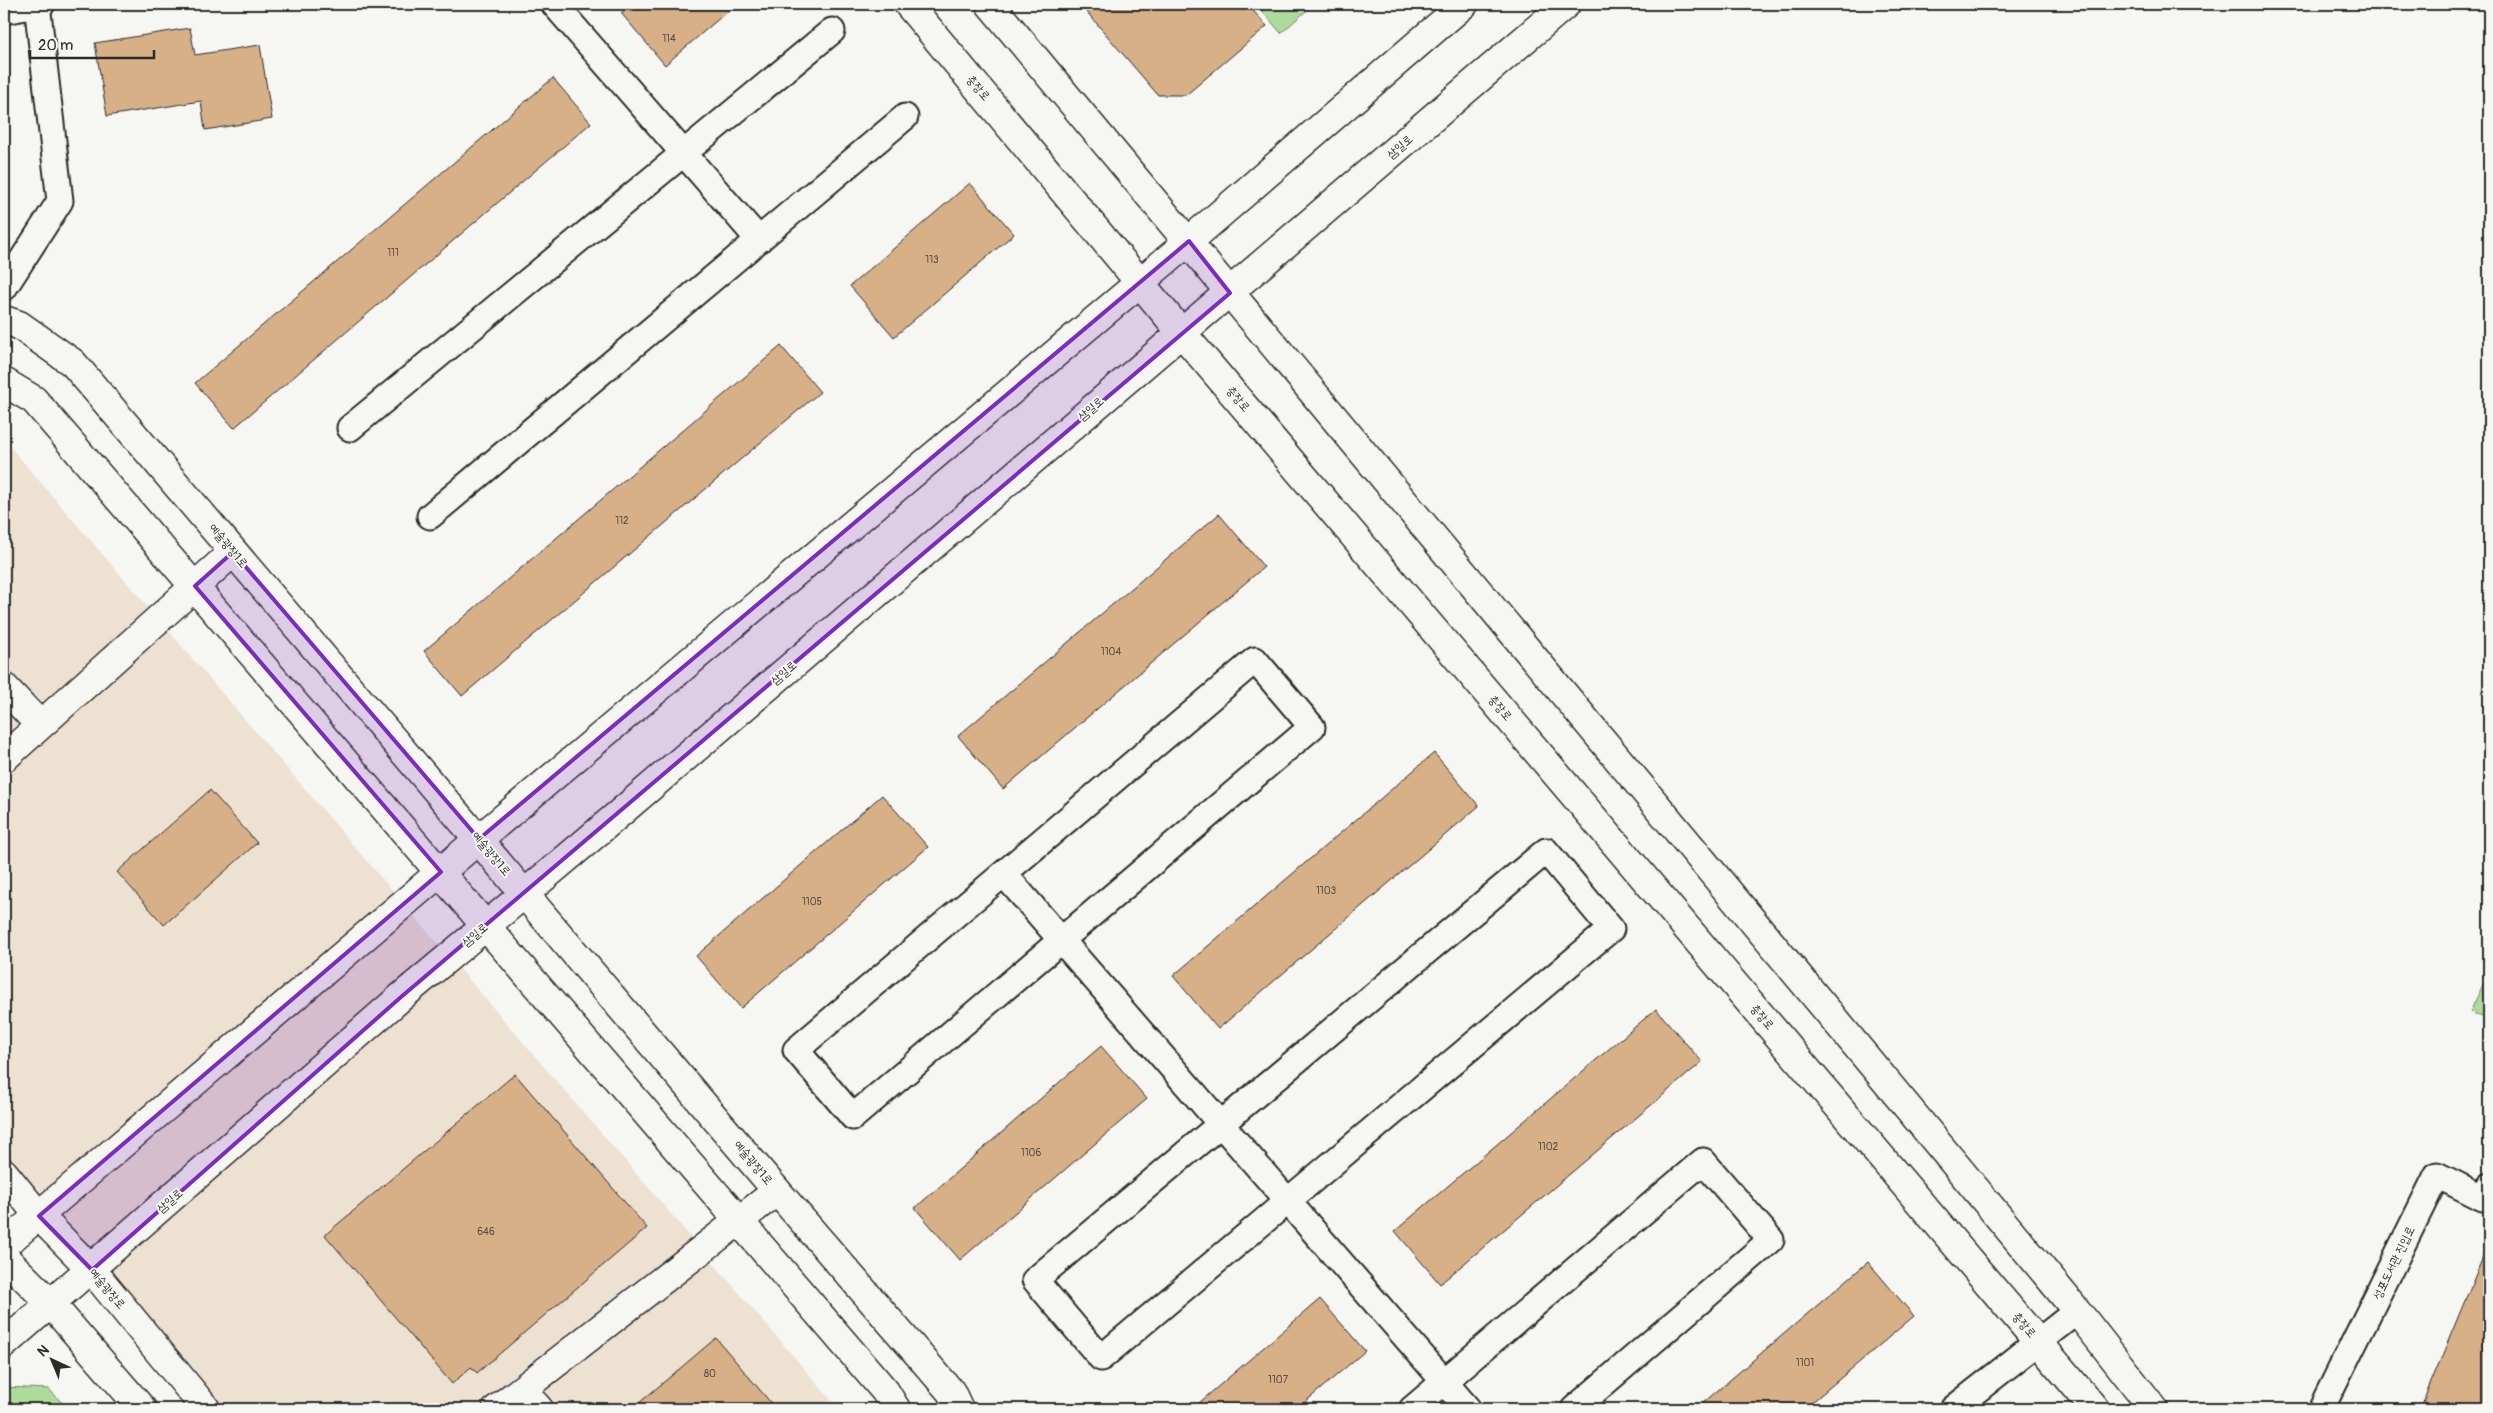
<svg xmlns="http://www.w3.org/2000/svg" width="2493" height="1413" viewBox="0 0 2493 1413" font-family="Pangolin,'Poor Story',sans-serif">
<rect width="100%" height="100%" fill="#f6f6f2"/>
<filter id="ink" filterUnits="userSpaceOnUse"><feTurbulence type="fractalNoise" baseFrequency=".02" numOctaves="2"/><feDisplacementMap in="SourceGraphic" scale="10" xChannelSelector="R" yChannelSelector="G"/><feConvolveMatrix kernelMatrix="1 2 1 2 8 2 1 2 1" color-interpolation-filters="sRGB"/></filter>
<g filter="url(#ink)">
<!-- built -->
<path fill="#ede1d2" d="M 4,440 L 839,1409 L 212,1409 L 4,1160 Z"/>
<!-- green -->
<path fill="#addb9a" stroke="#6c8362" d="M 1256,4 L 1314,4 L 1281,33 Z
M 2489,972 L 2489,1020 L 2470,1012 Z
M 4,1387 L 49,1389 L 68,1409 L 4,1409 Z"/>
<!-- building -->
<path fill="#d7b088" stroke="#2b2b2b" d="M 632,4 L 736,4 L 665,65 L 621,13 Z
M 1080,4 L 1168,4 L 1172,9 L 1177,4 L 1247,4 L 1267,26 L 1186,95 L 1158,95 Z
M 190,28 L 195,55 L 260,45 L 272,119 L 205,130 L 201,101 L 107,116 L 95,43 Z
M 553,78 L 591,123 L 234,428 L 195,383 Z
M 970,183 L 1014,234 L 894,337 L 850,286 Z
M 781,346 L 820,392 L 462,696 L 424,651 Z
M 1219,514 L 1264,567 L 1003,789 L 958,736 Z
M 1434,753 L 1479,806 L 1218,1029 L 1173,976 Z
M 210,790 L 257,843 L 164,925 L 117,872 Z
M 882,795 L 928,847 L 741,1008 L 696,956 Z
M 1656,1009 L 1702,1062 L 1440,1284 L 1395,1231 Z
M 1101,1046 L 1147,1099 L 960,1260 L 915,1208 Z
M 515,1074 L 647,1228 L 477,1373 L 471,1367 L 452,1384 L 325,1235 Z
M 2488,1245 L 2489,1409 L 2420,1409 Z
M 1868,1262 L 1914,1316 L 1804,1409 L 1696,1409 Z
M 1320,1299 L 1365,1351 L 1297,1409 L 1192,1409 Z
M 716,1338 L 776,1409 L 632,1409 Z"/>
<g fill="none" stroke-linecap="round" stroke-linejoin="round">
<!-- service casing -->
<g stroke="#2b2b2b" stroke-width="29">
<path id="service" d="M 554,4 L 759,240
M 4,11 L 42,4
M 4,288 L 60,201 L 37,4
M 350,428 L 832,31
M 430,516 L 905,117
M 1255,660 L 1312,727 L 853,1117 L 796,1050 Z
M 1546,851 L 1611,929 L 1101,1358 L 1035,1280 Z
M 1004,874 L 1468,1409
M 1412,1409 L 1703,1161 L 1771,1240 L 1574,1409
M 1953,1409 L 2077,1311
M 2321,1409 L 2437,1175 L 2483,1198 L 2489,1186"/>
</g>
<!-- minor casing -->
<g stroke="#2b2b2b" stroke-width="31">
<path id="minor" d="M 4,687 L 40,725
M 4,758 L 233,552
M 4,1173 L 39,1216 L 92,1270 L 206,1409
M 4,1257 L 51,1304 L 142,1409
M 522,1390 L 539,1409
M 497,1409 L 777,1191"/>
</g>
<!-- tertiary casing -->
<g stroke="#2b2b2b" stroke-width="31">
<path id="tertiary" d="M 908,4 L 1181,332 L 2095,1409
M 990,4 L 2077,1311 L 2154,1409
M 4,320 L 19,325 L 73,363 L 777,1191 L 951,1392 L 959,1409
M 4,382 L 34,400 L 885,1391 L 896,1409
M 4,1245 L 479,839 L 1189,241 L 1464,4
M 4,1344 L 401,997 L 586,842 L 1566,4"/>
</g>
<!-- service -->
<use href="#service" stroke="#f6f6f2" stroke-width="25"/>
<!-- minor -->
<use href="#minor" stroke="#f6f6f2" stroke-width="28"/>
<!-- tertiary -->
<use href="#tertiary" stroke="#f6f6f2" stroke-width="28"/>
</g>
</g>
<!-- marked area -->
<path fill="#7b2cbf" fill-opacity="0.2" stroke="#7b2cbf" stroke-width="4" stroke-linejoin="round" d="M 1189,241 L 1230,293 L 401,997 L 92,1270 L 39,1216 L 441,872 L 195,586 L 233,552 L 479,839 Z"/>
<g text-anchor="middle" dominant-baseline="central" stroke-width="4" stroke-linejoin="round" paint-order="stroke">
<!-- number labels -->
<g font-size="10" fill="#564c42">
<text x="669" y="39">114</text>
<text x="393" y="253">111</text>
<text x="932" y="260">113</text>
<text x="622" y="521">112</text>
<text x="1111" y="652">1104</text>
<text x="1326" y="891">1103</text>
<text x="812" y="902">1105</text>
<text x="1548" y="1147">1102</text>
<text x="1031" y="1153">1106</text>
<text x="486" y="1232">646</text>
<text x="1805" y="1363">1101</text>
<text x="710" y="1374">80</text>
<text x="1278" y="1380">1107</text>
</g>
<!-- street labels -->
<g font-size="12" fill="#2b2b2b" stroke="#f6f6f2">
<text transform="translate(978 88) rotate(50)">충장로</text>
<text transform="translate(1400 147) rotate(-41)">삼일로</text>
<text transform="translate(1238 399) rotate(50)">충장로</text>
<text transform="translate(1091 409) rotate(-41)">삼일로</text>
<text transform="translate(228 546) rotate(50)">예술광장1로</text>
<text transform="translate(784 673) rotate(-41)">삼일로</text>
<text transform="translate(1500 708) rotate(50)">충장로</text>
<text transform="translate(491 854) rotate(50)">예술광장1로</text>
<text transform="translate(475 935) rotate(-40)">삼일로</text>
<text transform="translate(1762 1017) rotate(50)">충장로</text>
<text transform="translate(753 1163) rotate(50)">예술광장1로</text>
<text transform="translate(170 1201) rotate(-41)">삼일로</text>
<text transform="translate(2394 1263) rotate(-64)">성포도서관 진입로</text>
<text transform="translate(107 1289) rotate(50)">예술광장로</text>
<text transform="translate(2024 1325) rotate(50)">충장로</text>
</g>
</g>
<!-- margin -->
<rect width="2493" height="1413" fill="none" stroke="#f6f6f2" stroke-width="20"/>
<rect x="10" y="10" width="2473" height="1393" fill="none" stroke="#2b2b2b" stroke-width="2" filter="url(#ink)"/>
<!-- north arrow -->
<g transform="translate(52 1360) rotate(316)" stroke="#f6f6f2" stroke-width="4" paint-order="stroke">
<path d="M0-4L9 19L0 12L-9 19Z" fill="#2b2b2b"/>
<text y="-8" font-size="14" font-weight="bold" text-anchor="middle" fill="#2b2b2b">N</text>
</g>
<!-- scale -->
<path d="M30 50v8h124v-8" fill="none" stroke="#2b2b2b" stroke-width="2.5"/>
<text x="38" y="50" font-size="15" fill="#2b2b2b" stroke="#f6f6f2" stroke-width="4" paint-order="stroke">20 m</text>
</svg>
